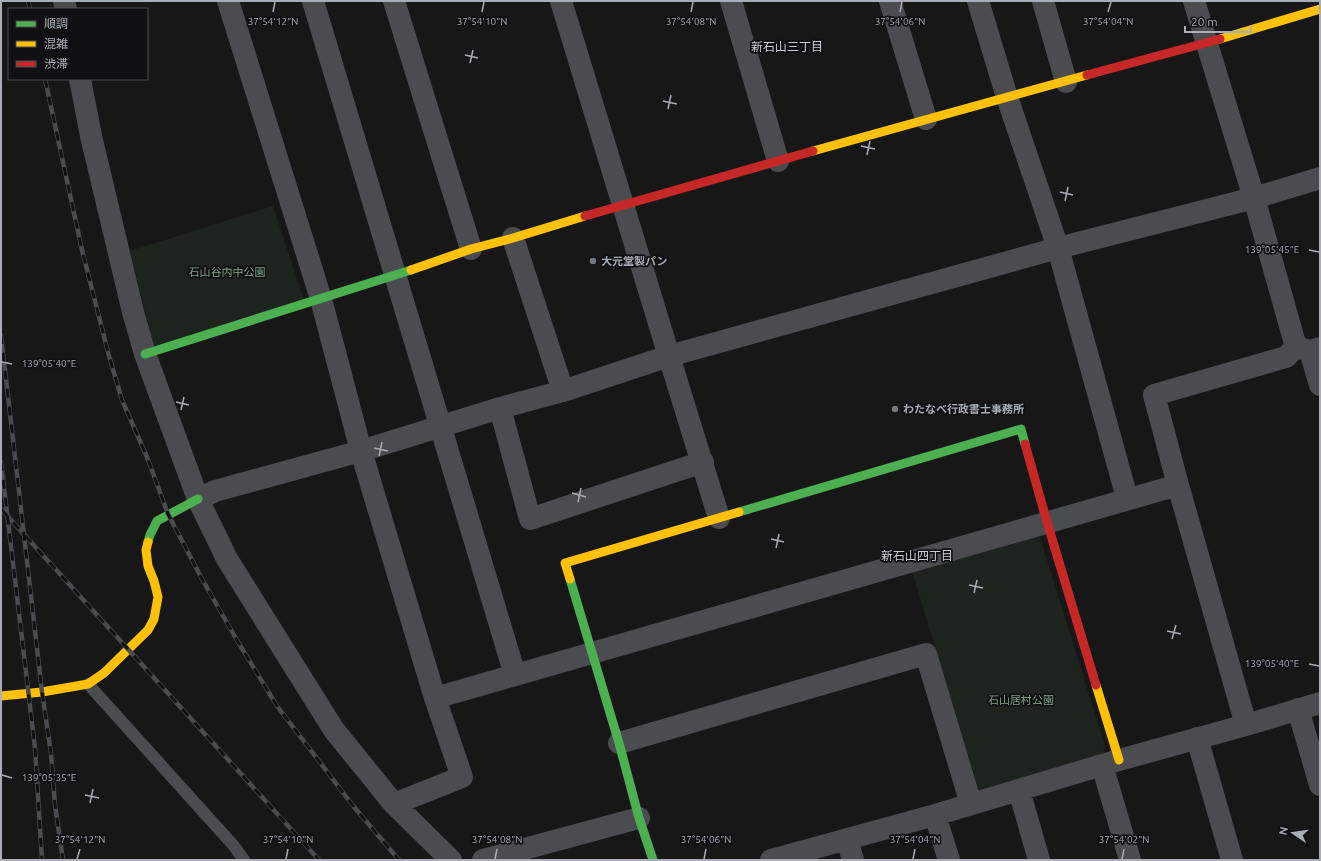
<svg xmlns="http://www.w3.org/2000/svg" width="1321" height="861" viewBox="0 0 1321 861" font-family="Ubuntu,'Noto Sans JP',sans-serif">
<rect width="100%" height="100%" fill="#171717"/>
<!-- green -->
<path fill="#1d241e" d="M 273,206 L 304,300 L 154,347 L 130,251 Z
M 1038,531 L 1105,746 L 1102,756 L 987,791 L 978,788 L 911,568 Z"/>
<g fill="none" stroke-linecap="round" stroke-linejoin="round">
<!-- lane -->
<path stroke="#4b4c50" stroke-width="12" d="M 88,684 L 234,846 L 244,860"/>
<!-- street -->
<path stroke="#4b4c50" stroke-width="22" d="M 64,1 L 66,9
M 228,1 L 321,299 L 361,451 L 435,698 L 462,777 L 394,804
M 313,1 L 515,675
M 394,1 L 471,249
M 561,1 L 669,356 L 1058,248 L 1254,198 L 1320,178
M 731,1 L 778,161
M 890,1 L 926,119
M 978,1 L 1007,97 L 1058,248 L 1127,498
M 1043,1 L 1066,82
M 1194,1 L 1254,198 L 1296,347
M 80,79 L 91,136 L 133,312 L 145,354 L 198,499 L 227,559 L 334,730 L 394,804 L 451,860
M 513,238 L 563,391
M 1310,351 L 1320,385
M 500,408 L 530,519 L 703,462
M 198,499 L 215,491 L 361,451 L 500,408 L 563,391 L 669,356 L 719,518
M 435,698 L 1178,485
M 1298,709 L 1320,785
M 1246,725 L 1178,485 L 1154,395 L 1286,357 L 1296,347 L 1310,351 L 1320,348
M 1197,738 L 1232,860
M 619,743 L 926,654 L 971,804
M 1102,765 L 1130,860
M 1019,790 L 1039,860
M 935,815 L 949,860
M 847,839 L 853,860
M 483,860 L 639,818
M 771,860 L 935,815 L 1119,760 L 1246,725 L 1320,703"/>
<!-- fast -->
<path stroke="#4caf50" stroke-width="9" d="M 145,354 L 411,270
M 739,512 L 1021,429 L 1025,444
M 148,542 L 150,535 L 157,521 L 198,499
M 570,579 L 619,743 L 639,818 L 653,860"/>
<!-- slow -->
<path stroke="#ffc107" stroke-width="9" d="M 1220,39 L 1320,9
M 813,151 L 1087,75
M 411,270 L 471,249 L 513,238 L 585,216
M 570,579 L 565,563 L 739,512
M 1096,685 L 1119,760
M 1,696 L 42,692 L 88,684 L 104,673 L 148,630 L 154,619 L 158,597 L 154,581 L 148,566 L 146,550 L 148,542"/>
<!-- jam -->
<path stroke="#c62828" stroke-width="9" d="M 1087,75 L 1220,39
M 585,216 L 813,151
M 1025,444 L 1047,522 L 1096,685"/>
<!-- rail casing -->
<g stroke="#4b4c4f" stroke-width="4.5">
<path id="rail" d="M 28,1 L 30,9
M 45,79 L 82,250 L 109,356 L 122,400 L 147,457 L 168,514 L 202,579 L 238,642 L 277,706 L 354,807 L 399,860
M 1,335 L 42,692 L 51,753 L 55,805 L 63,860
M 1,462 L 35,748 L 42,860
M 1,509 L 319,860"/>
</g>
<!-- rail -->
<use href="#rail" stroke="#111113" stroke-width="3" stroke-dasharray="9" stroke-linecap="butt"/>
</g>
<!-- ticks -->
<path fill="none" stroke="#a8adb8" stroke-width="1.5" d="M 273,12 L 275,2M 482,12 L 484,2M 691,12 L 693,2M 900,12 L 902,2M 1108,12 L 1111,2M 465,55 L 478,58M 470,63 L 473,50M 663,101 L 677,104M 668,109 L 671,95M 861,146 L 875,149M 867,155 L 870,141M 1060,192 L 1073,195M 1065,201 L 1068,187M 1309,250 L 1319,252M 2,362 L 12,364M 176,402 L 189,405M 181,410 L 184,397M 374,448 L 388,451M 379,456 L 382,442M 572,493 L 586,497M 578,502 L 581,488M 771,539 L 784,542M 776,548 L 779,534M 969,585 L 983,588M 974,593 L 977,580M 1167,631 L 1181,634M 1172,639 L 1176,625M 1309,664 L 1319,666M 2,775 L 12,778M 85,795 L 99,798M 90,803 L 93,789M 77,859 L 80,849M 286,859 L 288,849M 495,859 L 497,849M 704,859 L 706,849M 913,859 L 915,849M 1122,859 L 1124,849"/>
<!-- markers -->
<g fill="#757880" stroke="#111113" stroke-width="1.5">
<circle cx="593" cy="261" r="4"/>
<circle cx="895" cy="409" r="4"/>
</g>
<g text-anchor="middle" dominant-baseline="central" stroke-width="3.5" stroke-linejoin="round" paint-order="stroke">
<!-- poi labels -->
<g font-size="11" font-weight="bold" fill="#a8adb8" stroke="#111113" text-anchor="start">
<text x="601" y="261">大元堂製パン</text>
<text x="903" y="409">わたなべ行政書士事務所</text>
</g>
<!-- park labels -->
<g font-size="11" fill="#7fa381" stroke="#111113">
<text x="227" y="272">石山谷内中公園</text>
<text x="1021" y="700">石山居村公園</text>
</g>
<!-- neighbourhood labels -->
<g font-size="12" fill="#c9ccd4" stroke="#111113">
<text x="787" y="46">新石山三丁目</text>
<text x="917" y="555">新石山四丁目</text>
</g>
</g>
<g font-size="10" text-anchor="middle" fill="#a8adb8" stroke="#111113" stroke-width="3.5" stroke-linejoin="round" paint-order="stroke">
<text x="273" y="25">37°54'12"N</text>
<text x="482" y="25">37°54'10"N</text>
<text x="691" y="25">37°54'08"N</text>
<text x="900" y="25">37°54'06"N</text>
<text x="1108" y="25">37°54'04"N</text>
<text x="1272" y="253">139°05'45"E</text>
<text x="49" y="367">139°05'40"E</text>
<text x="1272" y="667">139°05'40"E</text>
<text x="49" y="781">139°05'35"E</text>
<text x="80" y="843">37°54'12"N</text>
<text x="288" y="843">37°54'10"N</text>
<text x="497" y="843">37°54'08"N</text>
<text x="706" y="843">37°54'06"N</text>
<text x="915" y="843">37°54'04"N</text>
<text x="1124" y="843">37°54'02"N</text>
</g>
<!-- border -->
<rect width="1321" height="861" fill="none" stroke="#a8adb8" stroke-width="4"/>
<!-- legend -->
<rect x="8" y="8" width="140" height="72" fill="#111113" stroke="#4d4f55"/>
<rect x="16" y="21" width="20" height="6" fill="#4caf50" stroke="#4d4f55"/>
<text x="44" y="28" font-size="12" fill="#a8adb8">順調</text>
<rect x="16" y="41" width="20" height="6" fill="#ffc107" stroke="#4d4f55"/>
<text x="44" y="48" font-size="12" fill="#a8adb8">混雑</text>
<rect x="16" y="61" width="20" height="6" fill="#c62828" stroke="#4d4f55"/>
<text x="44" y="68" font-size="12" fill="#a8adb8">渋滞</text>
<!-- north arrow -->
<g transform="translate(1293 833) rotate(283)" stroke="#111113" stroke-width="3" paint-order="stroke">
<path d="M0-3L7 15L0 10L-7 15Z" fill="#a8adb8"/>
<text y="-6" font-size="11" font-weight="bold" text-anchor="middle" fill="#a8adb8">N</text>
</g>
<!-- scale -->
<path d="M1185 26v6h66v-6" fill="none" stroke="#a8adb8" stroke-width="2"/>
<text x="1191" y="26" font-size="12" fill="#a8adb8" stroke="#111113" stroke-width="3" paint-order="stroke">20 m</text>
</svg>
